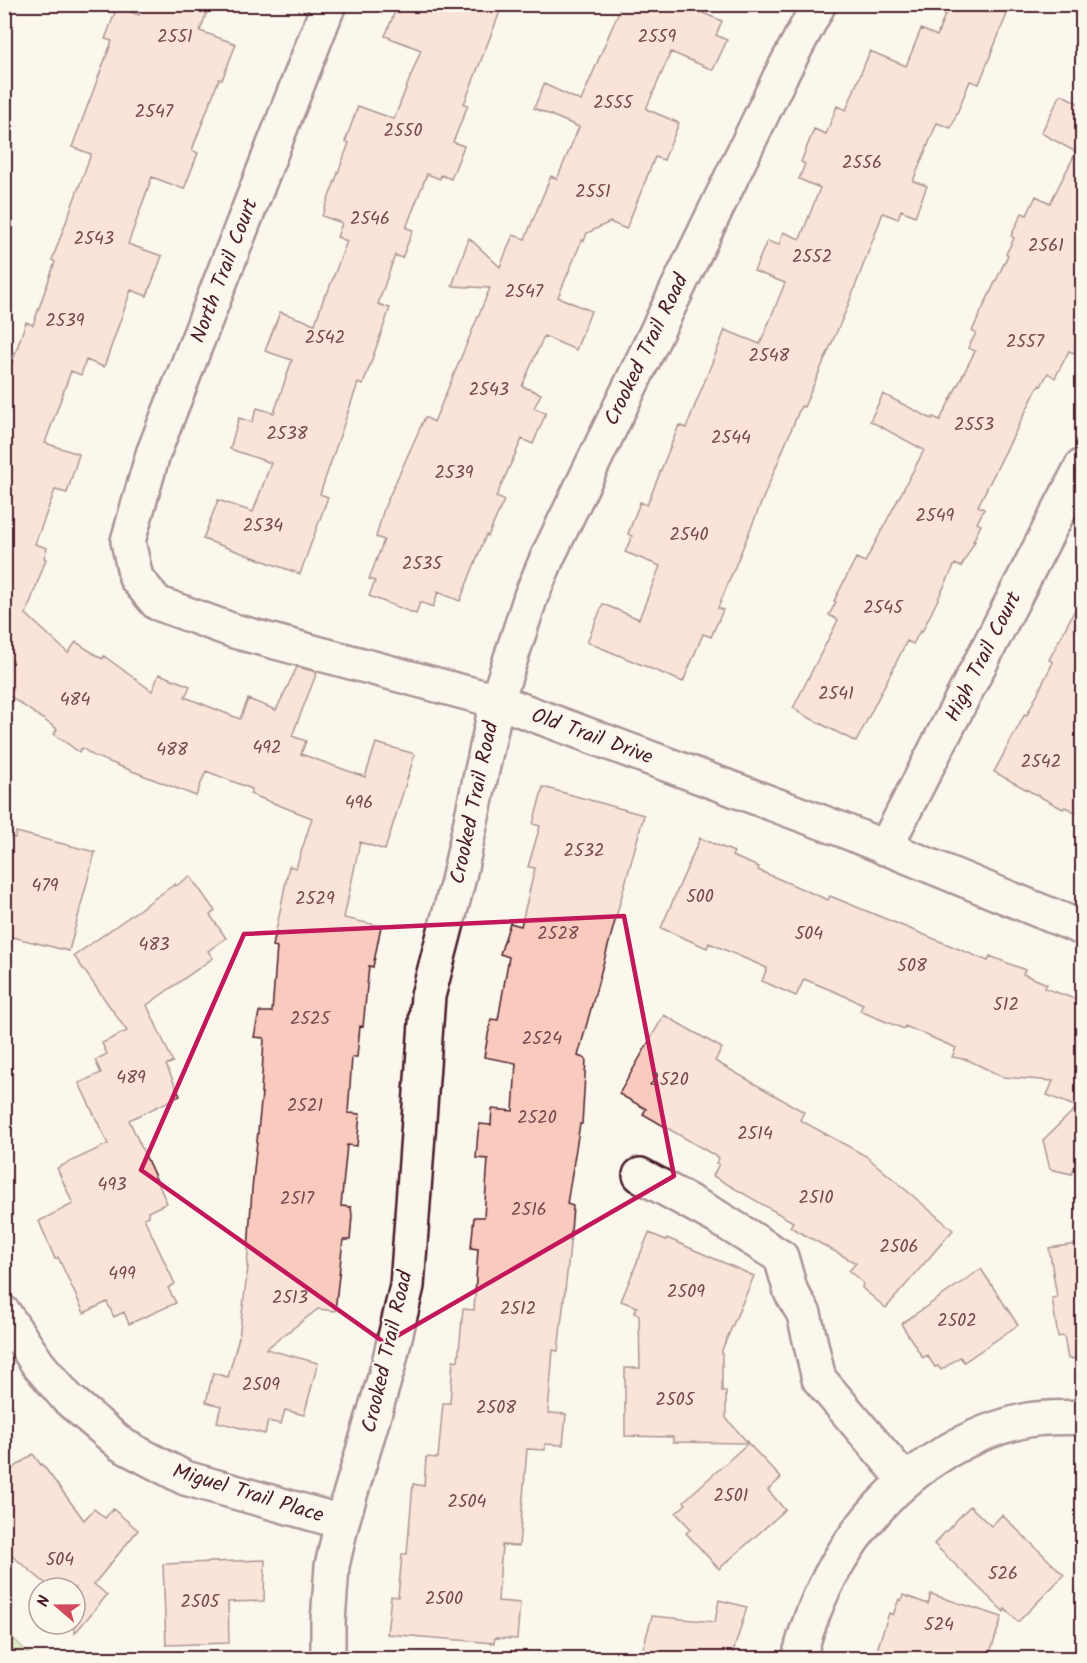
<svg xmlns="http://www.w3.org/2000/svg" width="1087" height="1663" viewBox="0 0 1087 1663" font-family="Kalam,sans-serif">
<rect width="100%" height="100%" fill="#fbf7ec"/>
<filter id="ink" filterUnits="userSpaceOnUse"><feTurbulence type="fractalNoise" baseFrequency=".0167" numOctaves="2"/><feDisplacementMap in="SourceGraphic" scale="12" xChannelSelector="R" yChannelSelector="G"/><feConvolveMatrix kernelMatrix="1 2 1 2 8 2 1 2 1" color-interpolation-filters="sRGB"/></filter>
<g filter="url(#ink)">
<!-- green -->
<path fill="#c1dd95" stroke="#867e60" stroke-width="1.5" d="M 4,1630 L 5,1630 L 33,1658 L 5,1658 Z"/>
<!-- building -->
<path fill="#f9cbbe" stroke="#4a1f2b" stroke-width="1.5" d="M 143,4 L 210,4 L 200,31 L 236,44 L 222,80 L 219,79 L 192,150 L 198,153 L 184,189 L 152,177 L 128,244 L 162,256 L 147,296 L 131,290 L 104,367 L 86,360 L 81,375 L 71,371 L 45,443 L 79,454 L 67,493 L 55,490 L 35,544 L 47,548 L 44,558 L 46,559 L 26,614 L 68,653 L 76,642 L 102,659 L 104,656 L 152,691 L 159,674 L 190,686 L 185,697 L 240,719 L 248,699 L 276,710 L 297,667 L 317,672 L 292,736 L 306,741 L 301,754 L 365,777 L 376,743 L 415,754 L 385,850 L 360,842 L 344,918 L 381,926 L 373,967 L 369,966 L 363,1027 L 360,1026 L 357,1057 L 352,1057 L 348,1113 L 360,1114 L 357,1146 L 347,1145 L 341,1206 L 351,1207 L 352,1216 L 350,1240 L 343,1240 L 335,1311 L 318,1309 L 266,1349 L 318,1363 L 304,1415 L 285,1410 L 281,1424 L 268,1421 L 265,1434 L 217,1422 L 221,1406 L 206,1402 L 213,1373 L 228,1377 L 239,1337 L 248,1267 L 247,1267 L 252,1189 L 262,1093 L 261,1093 L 264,1038 L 254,1037 L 259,1012 L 272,1012 L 277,947 L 273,946 L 289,866 L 296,868 L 312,818 L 250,794 L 252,789 L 206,771 L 196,796 L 94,756 L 82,748 L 79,752 L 54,734 L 57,729 L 4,692 L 4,386 L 26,322 L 33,325 L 55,262 L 52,260 L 91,154 L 72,147 L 112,41 L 105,39 L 117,7 L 139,15 Z
M 398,4 L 503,4 L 464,104 L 468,105 L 453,142 L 464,146 L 451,179 L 441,175 L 440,179 L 427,174 L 406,228 L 413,230 L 402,258 L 395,255 L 378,304 L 390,308 L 363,385 L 358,383 L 320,494 L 328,497 L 300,574 L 203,539 L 218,500 L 253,512 L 271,463 L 230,449 L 235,431 L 239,418 L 252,422 L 257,408 L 274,413 L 292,360 L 265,351 L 280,312 L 315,324 L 325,294 L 327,294 L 347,241 L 337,237 L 342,223 L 322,216 L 349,143 L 345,142 L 358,106 L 394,119 L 421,50 L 385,36 Z
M 622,4 L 707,4 L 703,13 L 722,21 L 716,35 L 727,40 L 713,70 L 671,52 L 646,109 L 679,123 L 664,160 L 655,157 L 626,229 L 610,222 L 587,233 L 584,241 L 582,240 L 558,297 L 591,311 L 576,350 L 544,336 L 522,386 L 541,394 L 534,408 L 546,413 L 533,444 L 522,439 L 496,497 L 504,500 L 488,536 L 486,535 L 460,601 L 438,592 L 433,607 L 420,602 L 416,614 L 369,596 L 375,581 L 369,579 L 384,540 L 376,537 L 384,508 L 425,417 L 434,422 L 490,288 L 452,286 L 469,238 L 500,267 L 513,235 L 525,239 L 551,176 L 557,179 L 579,127 L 534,108 L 544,84 L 581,101 Z
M 949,4 L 1011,4 L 979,84 L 970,81 L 951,128 L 937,123 L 913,181 L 927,186 L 915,216 L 901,210 L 898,219 L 883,213 L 847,308 L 804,407 L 801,406 L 718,608 L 723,610 L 711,637 L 703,634 L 683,682 L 587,642 L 603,604 L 639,619 L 660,566 L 625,552 L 632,536 L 628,534 L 640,502 L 647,505 L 679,425 L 686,428 L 725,330 L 760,344 L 785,283 L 754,271 L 767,241 L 779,245 L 783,232 L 800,239 L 820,188 L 799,179 L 805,164 L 801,162 L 814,129 L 826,134 L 837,106 L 846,110 L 870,51 L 906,66 L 921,29 L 937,36 Z
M 1061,94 L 1083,106 L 1083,336 L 1074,353 L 1069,351 L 1055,378 L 1048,373 L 1041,386 L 1039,385 L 978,506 L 984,509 L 977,523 L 981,525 L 973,541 L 975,541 L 961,567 L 955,564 L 922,632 L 920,631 L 913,644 L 907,641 L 856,742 L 798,712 L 798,710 L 793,708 L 838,620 L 829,615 L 836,602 L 834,601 L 856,558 L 865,562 L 924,450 L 870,421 L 883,394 L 932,419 L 933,417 L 940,420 L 975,351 L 968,348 L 976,333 L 972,331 L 1008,255 L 1006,254 L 1014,238 L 1011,236 L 1022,213 L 1027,215 L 1036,196 L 1050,203 L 1076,152 L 1041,133 Z
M 1083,594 L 1083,816 L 1065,807 L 1063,809 L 994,772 L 1025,714 L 1027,715 L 1053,662 L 1049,660 Z
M 543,787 L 644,815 L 578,1056 L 586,1059 L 582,1124 L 580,1124 L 567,1204 L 573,1206 L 569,1256 L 558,1351 L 553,1350 L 548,1413 L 566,1414 L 563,1445 L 545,1444 L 545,1450 L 527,1449 L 519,1546 L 502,1545 L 498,1601 L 520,1603 L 517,1639 L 495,1638 L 494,1643 L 387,1634 L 391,1596 L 398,1597 L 402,1554 L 407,1554 L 413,1484 L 424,1486 L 426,1457 L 438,1458 L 443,1403 L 450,1403 L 453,1360 L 458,1361 L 463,1309 L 474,1310 L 478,1249 L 471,1248 L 474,1217 L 484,1217 L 488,1159 L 476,1158 L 478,1132 L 480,1124 L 491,1125 L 492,1109 L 513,1111 L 516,1063 L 484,1057 L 491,1019 L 498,1020 L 509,957 L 500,954 L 510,923 L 521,926 L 535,868 L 528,867 L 540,826 L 533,824 Z
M 16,832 L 95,852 L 69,951 L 4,935 L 4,835 L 15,838 Z
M 700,838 L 734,852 L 732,856 L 759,867 L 758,870 L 828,900 L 830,896 L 988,961 L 990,956 L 1025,970 L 1023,974 L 1047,984 L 1045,988 L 1083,1002 L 1083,1144 L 1072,1174 L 1050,1169 L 1043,1140 L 1077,1107 L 1047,1095 L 1053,1081 L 1003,1077 L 968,1060 L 952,1057 L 956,1048 L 905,1026 L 904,1029 L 860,1011 L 863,1004 L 838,993 L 804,979 L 796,996 L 762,981 L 767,968 L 709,943 L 707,948 L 661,928 Z
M 190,876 L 215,911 L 210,915 L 226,938 L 208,951 L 213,958 L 147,1005 L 173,1062 L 166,1065 L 180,1096 L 129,1120 L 167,1203 L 148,1212 L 149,1216 L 144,1218 L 175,1284 L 168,1288 L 176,1303 L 129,1324 L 124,1312 L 114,1317 L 107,1302 L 84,1313 L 58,1257 L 55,1259 L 39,1221 L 73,1204 L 57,1168 L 108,1144 L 79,1083 L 101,1073 L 95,1060 L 107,1054 L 102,1043 L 127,1031 L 74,956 L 175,884 L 176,886 Z
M 664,1015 L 722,1048 L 715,1061 L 804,1112 L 800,1120 L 866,1156 L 953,1230 L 886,1308 L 862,1288 L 863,1283 L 849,1271 L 856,1263 L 790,1227 L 793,1222 L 713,1176 L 719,1164 L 716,1163 L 719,1158 L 643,1114 L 646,1109 L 619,1094 Z
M 649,1233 L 666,1240 L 667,1238 L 754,1276 L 722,1350 L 722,1391 L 726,1391 L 726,1418 L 748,1443 L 673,1442 L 673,1437 L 625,1436 L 625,1368 L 640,1368 L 639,1315 L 634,1313 L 637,1307 L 621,1301 Z
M 1083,1243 L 1083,1358 L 1068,1359 L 1064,1336 L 1058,1337 L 1052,1298 L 1057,1297 L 1049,1248 Z
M 981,1269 L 1018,1325 L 964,1362 L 960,1357 L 941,1370 L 938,1366 L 935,1367 L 927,1355 L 923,1358 L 901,1324 Z
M 748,1443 L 781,1478 L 768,1490 L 785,1510 L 719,1569 L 686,1533 L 691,1529 L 676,1513 L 686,1504 L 684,1501 Z
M 33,1454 L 41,1465 L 42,1464 L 84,1520 L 94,1509 L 105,1518 L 113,1509 L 138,1530 L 94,1584 L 107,1595 L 75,1633 L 75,1588 L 51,1588 L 4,1549 L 4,1475 Z
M 970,1506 L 991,1526 L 1002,1515 L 1064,1575 L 1018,1622 L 1005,1609 L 1004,1612 L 934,1544 Z
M 265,1560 L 264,1601 L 228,1602 L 229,1643 L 166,1645 L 163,1564 Z
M 931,1594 L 1002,1617 L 988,1659 L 874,1659 L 889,1613 L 893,1615 L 899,1599 L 901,1600 L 903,1595 L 928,1604 Z
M 719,1600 L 747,1607 L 731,1659 L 664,1659 L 642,1652 L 652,1616 L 715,1622 Z"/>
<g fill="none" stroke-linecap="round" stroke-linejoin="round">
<!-- minor casing -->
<g stroke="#4a1f2b" stroke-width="38">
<path id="minor" d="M 329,4 L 153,454 L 128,541 L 136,578 L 157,603 L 234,631 L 497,701 L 840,829 L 1082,928
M 885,848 L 1082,466
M 640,1175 L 717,1217 L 781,1257 L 791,1292 L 804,1314 L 819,1379 L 905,1480
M 4,1313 L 38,1364 L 67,1398 L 122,1445 L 185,1478 L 342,1522
M 328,1658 L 328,1622 L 332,1566 L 342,1522 L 388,1367 L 407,1286 L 428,996 L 458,881 L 497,701 L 531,596 L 548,556 L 781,75 L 819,4
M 799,1658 C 826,1546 911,1444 1028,1420 C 1045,1417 1065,1418 1082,1417"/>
</g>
<!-- minor -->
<use href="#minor" stroke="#fbf7ec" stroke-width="33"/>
</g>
</g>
<!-- marked area -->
<path d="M0 0H1087V1663H0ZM 624,916 L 674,1176 L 385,1343 L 141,1170 L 244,934 Z" fill="#fbf7ec" fill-opacity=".55" fill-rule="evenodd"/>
<path fill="none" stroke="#c2185b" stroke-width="4.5" stroke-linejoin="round" d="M 624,916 L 674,1176 L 385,1343 L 141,1170 L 244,934 Z"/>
<g text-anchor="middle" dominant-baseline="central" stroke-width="4.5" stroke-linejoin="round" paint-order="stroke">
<!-- number labels -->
<g font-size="18" fill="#764a50">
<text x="175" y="37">2551</text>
<text x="657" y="37">2559</text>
<text x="613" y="103">2555</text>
<text x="154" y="112">2547</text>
<text x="403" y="131">2550</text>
<text x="862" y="163">2556</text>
<text x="593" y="192">2551</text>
<text x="370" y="219">2546</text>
<text x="94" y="239">2543</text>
<text x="1046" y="246">2561</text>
<text x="812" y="257">2552</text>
<text x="524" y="292">2547</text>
<text x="65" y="321">2539</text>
<text x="325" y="338">2542</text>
<text x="1025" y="342">2557</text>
<text x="769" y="356">2548</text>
<text x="489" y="390">2543</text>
<text x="974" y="425">2553</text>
<text x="287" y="434">2538</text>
<text x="731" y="438">2544</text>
<text x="454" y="473">2539</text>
<text x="935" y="516">2549</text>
<text x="263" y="526">2534</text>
<text x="689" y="535">2540</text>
<text x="422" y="564">2535</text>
<text x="883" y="608">2545</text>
<text x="836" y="694">2541</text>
<text x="75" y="700">484</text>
<text x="267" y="748">492</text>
<text x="172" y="750">488</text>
<text x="1041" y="762">2542</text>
<text x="359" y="803">496</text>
<text x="584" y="851">2532</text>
<text x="45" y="886">479</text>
<text x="700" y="897">500</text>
<text x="315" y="899">2529</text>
<text x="558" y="934">2528</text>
<text x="809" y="934">504</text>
<text x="154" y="945">483</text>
<text x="912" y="966">508</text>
<text x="1006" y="1005">512</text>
<text x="310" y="1019">2525</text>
<text x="542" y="1039">2524</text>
<text x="131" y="1078">489</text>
<text x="669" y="1080">2520</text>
<text x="305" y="1106">2521</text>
<text x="537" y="1118">2520</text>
<text x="755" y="1134">2514</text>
<text x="112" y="1185">493</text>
<text x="816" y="1198">2510</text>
<text x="297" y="1199">2517</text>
<text x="529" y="1210">2516</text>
<text x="899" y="1247">2506</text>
<text x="122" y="1274">499</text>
<text x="686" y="1292">2509</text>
<text x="290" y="1298">2513</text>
<text x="518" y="1309">2512</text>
<text x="957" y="1321">2502</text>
<text x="261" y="1385">2509</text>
<text x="675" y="1400">2505</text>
<text x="496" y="1408">2508</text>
<text x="731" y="1496">2501</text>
<text x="467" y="1502">2504</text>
<text x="60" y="1560">504</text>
<text x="1003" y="1574">526</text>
<text x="444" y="1599">2500</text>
<text x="200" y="1602">2505</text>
<text x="939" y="1625">524</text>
</g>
<!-- street labels -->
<g font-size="21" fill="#4a1f2b" stroke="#fbf7ec">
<text transform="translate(225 271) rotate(-69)">North Trail Court</text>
<text transform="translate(647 350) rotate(-64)">Crooked Trail Road</text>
<text transform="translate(984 657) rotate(-63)">High Trail Court</text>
<text transform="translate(592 737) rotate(20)">Old Trail Drive</text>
<text transform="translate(475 803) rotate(-78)">Crooked Trail Road</text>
<text transform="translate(388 1352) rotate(-77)">Crooked Trail Road</text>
<text transform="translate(248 1494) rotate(17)">Miguel Trail Place</text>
</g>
</g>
<!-- margin -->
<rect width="1087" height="1663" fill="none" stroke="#fbf7ec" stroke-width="24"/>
<rect x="12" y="12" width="1063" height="1639" fill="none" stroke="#4a1f2b" stroke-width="2" filter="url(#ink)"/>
<!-- north arrow -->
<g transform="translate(57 1606) rotate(290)"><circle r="28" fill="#fbf7ec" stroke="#b4a19f" stroke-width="1.5"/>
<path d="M0-4.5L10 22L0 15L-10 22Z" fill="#d1495b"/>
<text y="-9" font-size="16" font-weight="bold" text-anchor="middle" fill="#4a1f2b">N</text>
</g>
</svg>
